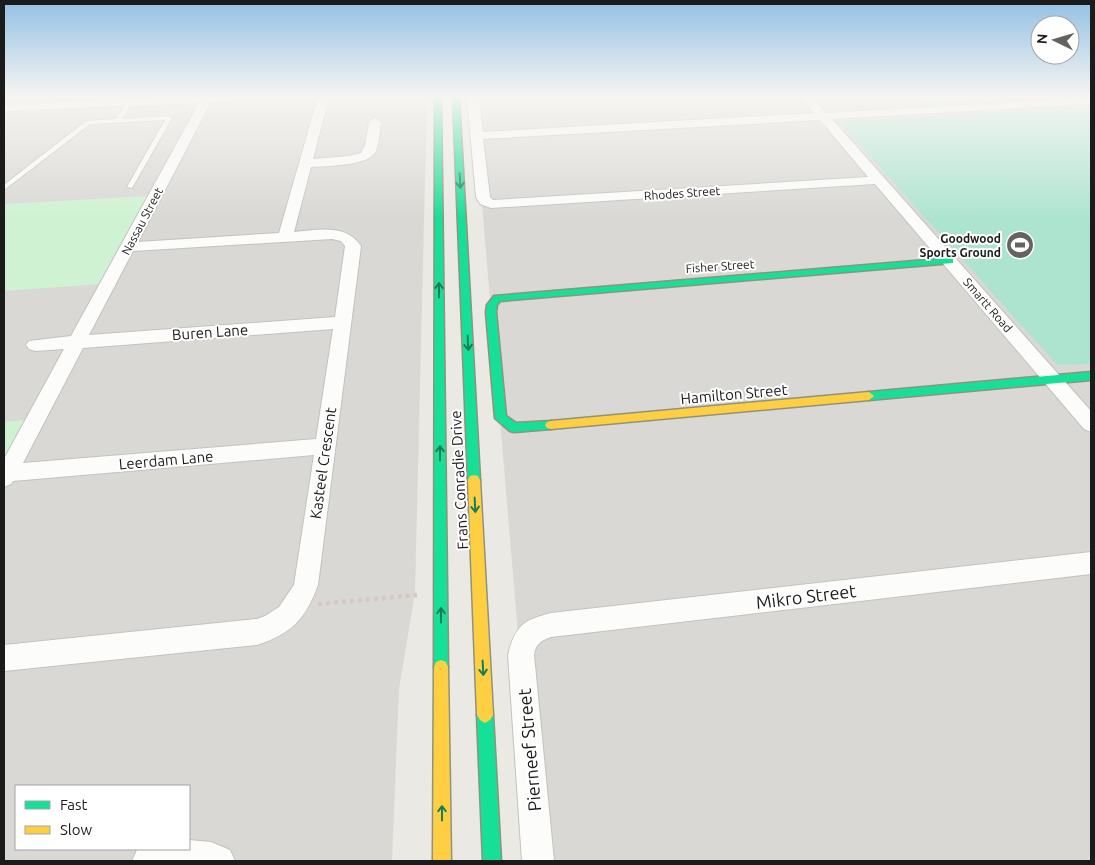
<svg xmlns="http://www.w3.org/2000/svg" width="1095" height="865" viewBox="0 0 1095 865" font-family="Ubuntu,sans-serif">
<rect width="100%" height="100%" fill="#eae9e3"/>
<!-- residential -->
<path fill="#d9d8d5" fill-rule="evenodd" d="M 4,97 L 427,97 L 415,592 L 399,689 L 392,861 L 4,861 ZM 16,786 L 189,786 L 189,849 L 16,849 Z
M 473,97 L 1091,97 L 1091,861 L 537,861 Z"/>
<!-- park -->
<path fill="#cff2d2" d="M 913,97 L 998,97 L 1007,104 L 925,107 Z
M 149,196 L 101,284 L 4,291 L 4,204 Z
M 27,420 L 4,462 L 4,422 Z"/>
<!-- pitch -->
<path fill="#ade4d0" d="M 1091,107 L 1091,364 L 1057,365 L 843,126 L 848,121 Z"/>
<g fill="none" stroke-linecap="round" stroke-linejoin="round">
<!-- lane casing -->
<g stroke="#c2c2bf" stroke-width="2">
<path id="lane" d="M 130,100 L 133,102 L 122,119 L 169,116 L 172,118 L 132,188 L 127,187 L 165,120 L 90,124 L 4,190 L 4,185 L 86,121 L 116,119 L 128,101 Z"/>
</g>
<!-- street casing -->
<g stroke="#c2c2bf" stroke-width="2">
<path id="street" d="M 175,97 L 253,97 L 247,100 L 211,102 L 138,242 L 279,233 L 318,97 L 329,97 L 313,159 L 349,156 L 361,153 L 365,145 L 369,122 L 375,118 L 381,122 C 379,132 380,144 375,153 C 366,166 326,166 311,167 L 294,232 C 317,230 346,223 361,246 L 318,585 C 305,620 292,633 257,645 L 4,671 L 4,645 L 257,619 L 265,616 L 279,607 L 294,585 L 314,455 L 13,481 L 11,484 L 4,487 L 4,459 L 64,349 L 35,351 L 29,349 L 26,345 L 29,341 L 71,336 L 199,103 L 4,111 L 4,105 ZM 332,239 L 341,241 L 345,246 L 335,317 L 89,335 L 133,251 ZM 333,329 L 316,439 L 23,463 L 83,348 Z
M 467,97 L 479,97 L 483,132 L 814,113 L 801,97 L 812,97 L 826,113 L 1091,98 L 1091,104 L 832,119 L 1091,411 L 1091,432 L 1084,429 L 875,184 L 491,208 L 480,204 L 476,197 ZM 820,120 L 868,177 L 493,200 L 490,197 L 483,139 Z
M 1091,552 L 1091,574 L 551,637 C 540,641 536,644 534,655 L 554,861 L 522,861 L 508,655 C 515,626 523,620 551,613 Z
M 189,840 L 211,842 L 230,850 L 235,861 L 132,861 L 137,850 L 140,849 L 189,849 Z"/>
</g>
<!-- fast casing -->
<g stroke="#90937b" stroke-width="3">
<path id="fast" d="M 435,97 L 441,97 L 448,667 L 446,672 L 441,674 L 436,672 L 434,667 Z
M 453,97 L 459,97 L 480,480 L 478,484 L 474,485 L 470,484 L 468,480 Z
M 950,258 L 953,259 L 953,263 L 500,301 L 497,305 L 496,312 L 506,416 L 516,423 L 551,421 L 555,422 L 557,425 L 555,428 L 551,429 L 514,432 L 510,431 L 495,418 L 486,312 L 487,305 L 494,296 Z
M 1091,372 L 1091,380 L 869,400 L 864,396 L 869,392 Z
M 485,707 L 490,710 L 493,715 L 501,861 L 483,861 L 477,715 L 480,710 Z"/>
</g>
<!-- slow casing -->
<g stroke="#90937b" stroke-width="3">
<path id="slow" d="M 869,392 L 874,396 L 869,400 L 551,429 L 547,428 L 545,425 L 547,422 L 551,421 Z
M 474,475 L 478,476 L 480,480 L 493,715 L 490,720 L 485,723 L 480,720 L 477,715 L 468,480 L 470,476 Z
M 441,660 L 446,662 L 448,667 L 451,861 L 433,861 L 434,667 L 436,662 Z"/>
</g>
<!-- path -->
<path stroke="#d6c8c3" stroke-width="4.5" stroke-dasharray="4 4" stroke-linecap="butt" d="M 318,604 L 417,595"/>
<!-- lane -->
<use href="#lane" fill="#fcfcfb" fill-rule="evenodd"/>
<!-- street -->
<use href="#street" fill="#fcfcfb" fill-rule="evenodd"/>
<!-- fast -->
<use href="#fast" fill="#16e098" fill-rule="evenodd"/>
<!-- slow -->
<use href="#slow" fill="#ffcf43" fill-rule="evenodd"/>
</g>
<!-- one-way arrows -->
<defs><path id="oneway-shaft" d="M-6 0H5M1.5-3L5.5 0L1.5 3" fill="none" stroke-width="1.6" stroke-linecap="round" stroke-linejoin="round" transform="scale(1.25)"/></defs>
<g stroke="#187e5a">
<use href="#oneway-shaft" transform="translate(460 181) rotate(87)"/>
<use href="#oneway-shaft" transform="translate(439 290) rotate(-90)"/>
<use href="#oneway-shaft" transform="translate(468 343) rotate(87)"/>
<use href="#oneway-shaft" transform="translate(440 453) rotate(-90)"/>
<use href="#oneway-shaft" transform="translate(475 505) rotate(87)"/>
<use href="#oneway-shaft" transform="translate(441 615) rotate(-90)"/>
<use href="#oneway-shaft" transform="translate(483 668) rotate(87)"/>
<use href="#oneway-shaft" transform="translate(442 813) rotate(-90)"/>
</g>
<!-- sky -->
<linearGradient id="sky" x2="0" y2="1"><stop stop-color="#93c0e4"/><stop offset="0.44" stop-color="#f6f5f2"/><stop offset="1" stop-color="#f6f5f2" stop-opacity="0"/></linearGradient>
<rect width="1095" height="218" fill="url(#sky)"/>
<!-- icons -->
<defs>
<g id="stadium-disc" transform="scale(1.4375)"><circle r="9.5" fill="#636361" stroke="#fff"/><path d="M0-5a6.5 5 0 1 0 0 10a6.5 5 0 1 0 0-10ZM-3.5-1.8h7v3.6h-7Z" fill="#fff"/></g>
</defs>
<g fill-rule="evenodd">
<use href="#stadium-disc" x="1020" y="245"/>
</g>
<g text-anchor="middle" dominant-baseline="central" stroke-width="4" stroke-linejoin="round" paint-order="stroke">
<!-- far-street labels -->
<g font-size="12" fill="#1b1b1b" stroke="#fff">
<text transform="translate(682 193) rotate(-4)">Rhodes Street</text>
<text transform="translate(142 221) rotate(-62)">Nassau Street</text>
<text transform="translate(720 266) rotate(-4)">Fisher Street</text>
<text transform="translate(988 305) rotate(49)">Smartt Road</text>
</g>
<!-- far-poi labels -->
<g font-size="12" font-weight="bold" fill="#1b1b1b" stroke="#fff" text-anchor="end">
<text x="1001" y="238">Goodwood<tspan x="1001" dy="14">Sports Ground</tspan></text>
</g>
<!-- street labels -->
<g font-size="15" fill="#1b1b1b" stroke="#fff">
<text transform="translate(210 332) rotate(-4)">Buren Lane</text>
<text transform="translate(734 394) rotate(-5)">Hamilton Street</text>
<text transform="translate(166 460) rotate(-5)">Leerdam Lane</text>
<text transform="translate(323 463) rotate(-82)">Kasteel Crescent</text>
<text transform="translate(459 480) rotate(-93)">Frans Conradie Drive</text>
</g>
<!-- near-street labels -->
<g font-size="18" fill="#1b1b1b" stroke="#fff">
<text transform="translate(806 596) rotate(-7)">Mikro Street</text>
<text transform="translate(529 750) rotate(-95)">Pierneef Street</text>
</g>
</g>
<!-- border -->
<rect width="1095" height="865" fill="none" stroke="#1b1b1b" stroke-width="10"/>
<!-- legend -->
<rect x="15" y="785" width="175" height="65" fill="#ffffff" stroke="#a4a4a4"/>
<rect x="25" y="801" width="25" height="8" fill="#16e098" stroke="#a4a4a4"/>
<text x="60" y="810" font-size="15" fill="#1b1b1b">Fast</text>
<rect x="25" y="826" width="25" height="8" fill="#ffcf43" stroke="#a4a4a4"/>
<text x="60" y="835" font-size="15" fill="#1b1b1b">Slow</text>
<!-- north arrow -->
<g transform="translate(1055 40) rotate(275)"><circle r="24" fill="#ffffff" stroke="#a4a4a4"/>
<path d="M0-4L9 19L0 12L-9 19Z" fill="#636361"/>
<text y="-8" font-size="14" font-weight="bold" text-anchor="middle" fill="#1b1b1b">N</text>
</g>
</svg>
